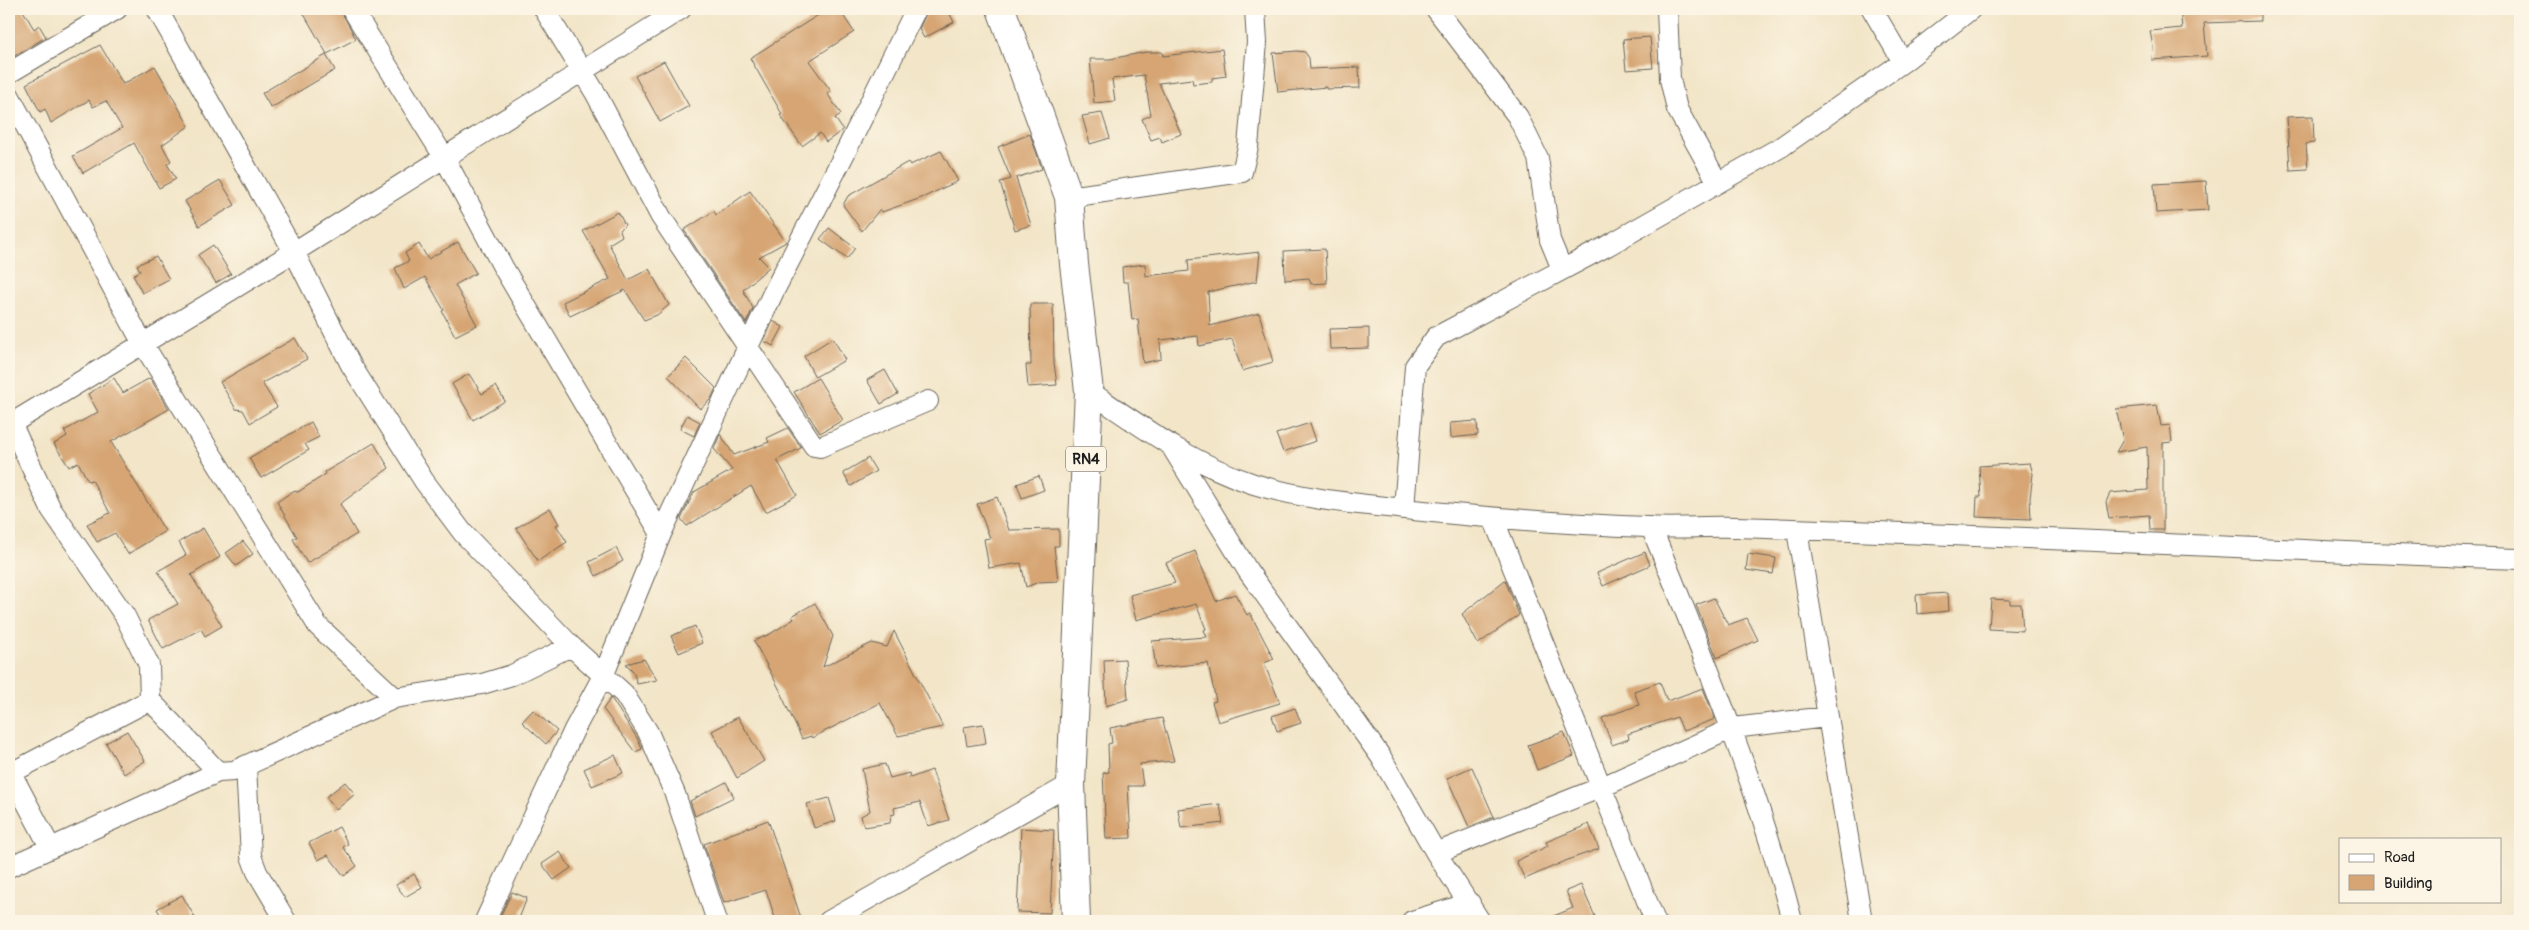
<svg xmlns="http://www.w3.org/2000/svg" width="2529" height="930" viewBox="0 0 2529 930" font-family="Pangolin,sans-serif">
<rect width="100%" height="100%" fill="#fcf5e5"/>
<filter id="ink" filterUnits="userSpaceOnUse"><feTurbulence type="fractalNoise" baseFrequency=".02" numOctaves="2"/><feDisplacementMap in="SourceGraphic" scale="10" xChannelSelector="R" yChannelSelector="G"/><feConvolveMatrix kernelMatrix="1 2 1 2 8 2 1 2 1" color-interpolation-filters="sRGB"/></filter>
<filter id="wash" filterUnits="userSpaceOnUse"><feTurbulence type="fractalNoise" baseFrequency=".0096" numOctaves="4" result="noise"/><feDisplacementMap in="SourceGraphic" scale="20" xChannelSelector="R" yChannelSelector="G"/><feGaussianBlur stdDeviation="1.12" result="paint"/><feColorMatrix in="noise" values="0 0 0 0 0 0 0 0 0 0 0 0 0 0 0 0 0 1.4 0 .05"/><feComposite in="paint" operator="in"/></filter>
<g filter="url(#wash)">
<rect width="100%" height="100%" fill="#f2e5c8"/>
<g id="blocks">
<!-- building -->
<path fill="#d6a573" d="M 9,9 L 22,9 L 34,29 L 39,25 L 46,37 L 9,59 Z
M 301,9 L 340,9 L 356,39 L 327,54 Z
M 828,9 L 839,9 L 854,32 L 809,61 L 831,91 L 827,93 L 841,114 L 835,118 L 843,130 L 826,142 L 820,133 L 802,146 L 780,115 L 782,114 L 750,58 Z
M 928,9 L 947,9 L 954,22 L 924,38 L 919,29 Z
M 2180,9 L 2260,9 L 2260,21 L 2204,23 L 2207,56 L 2152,60 L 2153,47 L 2150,31 L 2182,28 Z
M 1650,37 L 1653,68 L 1626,70 L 1623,39 Z
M 100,45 L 123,84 L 155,66 L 189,126 L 162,145 L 171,161 L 167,164 L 176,179 L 159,188 L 134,143 L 83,173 L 73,156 L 122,128 L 106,101 L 93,107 L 89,100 L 51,123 L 45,109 L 40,112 L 26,84 Z
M 1222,49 L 1226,76 L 1212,78 L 1212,82 L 1193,84 L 1192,79 L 1159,83 L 1181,134 L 1162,142 L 1160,137 L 1151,140 L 1142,119 L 1151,115 L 1144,75 L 1112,79 L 1115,101 L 1094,103 L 1090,59 L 1110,59 L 1146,52 L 1162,52 L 1163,56 Z
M 1297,51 L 1305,52 L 1309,58 L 1310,69 L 1359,67 L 1360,88 L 1326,89 L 1326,87 L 1278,92 L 1273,53 Z
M 326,55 L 335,70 L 271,108 L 262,93 Z
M 664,61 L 689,106 L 660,122 L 635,76 Z
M 1102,113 L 1110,138 L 1090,144 L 1082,116 Z
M 2313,116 L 2314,143 L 2306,144 L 2308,169 L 2290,170 L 2287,117 Z
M 1030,134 L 1042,169 L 1016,178 L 1031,225 L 1015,230 L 1000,182 L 1011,179 L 998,147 Z
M 941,151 L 958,181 L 924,197 L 882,212 L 880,209 L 862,231 L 843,205 L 848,196 L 908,162 L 910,165 Z
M 220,180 L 235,205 L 199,226 L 185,201 Z
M 2206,181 L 2208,210 L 2156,213 L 2154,184 Z
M 750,191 L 786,242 L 759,257 L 769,267 L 743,290 L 753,308 L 746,323 L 684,230 L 714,211 L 716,215 Z
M 618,212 L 625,225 L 620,230 L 622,236 L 609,244 L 628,280 L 649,269 L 669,305 L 657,315 L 644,320 L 625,290 L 570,316 L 563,302 L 610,279 L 583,231 Z
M 829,228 L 855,248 L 847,259 L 820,239 Z
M 458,242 L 476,273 L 455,285 L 477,325 L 455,336 L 442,311 L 444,310 L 425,277 L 404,289 L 395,268 L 409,261 L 405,253 L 419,244 L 428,259 Z
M 213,245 L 231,274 L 216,283 L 198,255 Z
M 1325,249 L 1327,283 L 1311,284 L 1309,278 L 1285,280 L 1284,251 Z
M 1260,252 L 1257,281 L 1208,292 L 1210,326 L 1259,313 L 1273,362 L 1242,371 L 1232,339 L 1199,346 L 1198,336 L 1160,340 L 1161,359 L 1143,363 L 1138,319 L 1132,320 L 1128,282 L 1123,282 L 1122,267 L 1145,264 L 1146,276 L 1189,271 L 1188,260 Z
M 156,256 L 169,279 L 142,293 L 133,275 L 140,271 L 137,265 Z
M 1030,304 L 1053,304 L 1054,363 L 1057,385 L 1028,387 L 1026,365 L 1031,365 Z
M 773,321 L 783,327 L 773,346 L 764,341 Z
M 1369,328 L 1369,348 L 1330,349 L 1329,329 Z
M 295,338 L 307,359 L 262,383 L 277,407 L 250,423 L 243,410 L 236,409 L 220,382 Z
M 833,338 L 845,360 L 815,377 L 804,356 Z
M 686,358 L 716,388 L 711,399 L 700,409 L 668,376 Z
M 885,370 L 898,394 L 881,404 L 867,380 Z
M 469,374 L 482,394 L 496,386 L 505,401 L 473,420 L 452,384 Z
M 114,378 L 123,393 L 150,378 L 169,409 L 111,442 L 165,531 L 128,554 L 115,533 L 97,542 L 87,524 L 110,513 L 92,480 L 88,481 L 78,462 L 69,467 L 54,444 L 67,436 L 64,431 L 98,412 L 88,394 Z
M 818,378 L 843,420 L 820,433 L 794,392 Z
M 2157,405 L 2161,426 L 2170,425 L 2172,442 L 2163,443 L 2163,530 L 2150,530 L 2149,515 L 2109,518 L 2106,502 L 2110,493 L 2148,490 L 2147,447 L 2116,452 L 2123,440 L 2116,409 Z
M 687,415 L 700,422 L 694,436 L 680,429 Z
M 1477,421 L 1478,435 L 1451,438 L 1450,423 Z
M 311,422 L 319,437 L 305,444 L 309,450 L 261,478 L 249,458 Z
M 1310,423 L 1316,441 L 1283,452 L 1276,434 Z
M 788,428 L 801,448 L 777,460 L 797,495 L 766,512 L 751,486 L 687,526 L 681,519 L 694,492 L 732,470 L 714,449 L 720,434 L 734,455 L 769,442 L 767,438 Z
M 374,443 L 389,468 L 340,504 L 357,534 L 307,563 L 293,539 L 297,537 L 277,502 L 293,491 L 298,492 L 326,474 L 325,472 Z
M 868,458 L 876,471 L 851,486 L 843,473 Z
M 2030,463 L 2033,474 L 2030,498 L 2031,519 L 1976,517 L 1977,497 L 1981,497 L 1979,466 Z
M 1039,476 L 1044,490 L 1022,498 L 1017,484 Z
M 997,497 L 1009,530 L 1059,529 L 1059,546 L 1054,546 L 1058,581 L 1039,582 L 1026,587 L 1021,563 L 989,568 L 984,539 L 990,538 L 977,504 Z
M 550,508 L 559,524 L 556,525 L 567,542 L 538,561 L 516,528 Z
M 203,528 L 220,557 L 191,575 L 222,626 L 205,636 L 201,629 L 163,649 L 148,620 L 178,604 L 158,571 L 186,555 L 179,542 Z
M 243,541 L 253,554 L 236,566 L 226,553 Z
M 616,548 L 623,561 L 596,576 L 589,562 Z
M 1195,551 L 1216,601 L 1235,594 L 1247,615 L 1250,613 L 1274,659 L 1264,663 L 1280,703 L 1218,722 L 1212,702 L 1216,701 L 1208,663 L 1156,668 L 1152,641 L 1207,637 L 1204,630 L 1206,629 L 1196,604 L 1136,620 L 1130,595 L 1175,583 L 1166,563 Z
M 1645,552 L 1650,565 L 1603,586 L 1597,573 Z
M 1748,554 L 1776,558 L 1773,574 L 1746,570 Z
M 1505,580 L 1519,615 L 1478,644 L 1462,614 Z
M 1948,593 L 1949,611 L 1917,614 L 1916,595 Z
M 1714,598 L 1728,625 L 1747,618 L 1758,640 L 1717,658 L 1696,605 Z
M 1991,599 L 2010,600 L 2010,604 L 2021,604 L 2023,631 L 1989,629 Z
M 815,603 L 833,636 L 823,667 L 872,643 L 887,647 L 894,631 L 943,727 L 898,736 L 880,703 L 812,738 L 811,736 L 802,739 L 781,694 L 782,694 L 754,641 L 770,634 L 794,619 L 792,616 Z
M 695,626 L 702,643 L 679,653 L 671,636 Z
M 644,659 L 657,680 L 637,684 L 633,671 L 626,664 Z
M 1125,659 L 1128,699 L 1106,706 L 1104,660 Z
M 1660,682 L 1667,701 L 1703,688 L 1715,719 L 1683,731 L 1677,717 L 1628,734 L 1629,739 L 1612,745 L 1602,718 L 1639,705 L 1634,691 Z
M 611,698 L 637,738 L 642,749 L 635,752 L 603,709 Z
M 1295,708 L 1301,723 L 1277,731 L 1272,716 Z
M 533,710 L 557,731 L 546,744 L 522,722 Z
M 738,717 L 764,761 L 737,778 L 712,731 Z
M 1162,718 L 1174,761 L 1140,764 L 1143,786 L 1128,786 L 1131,838 L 1106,839 L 1103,773 L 1109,772 L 1108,744 L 1112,743 L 1110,728 Z
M 983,724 L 986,743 L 967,746 L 964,727 Z
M 127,731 L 145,761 L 124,774 L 106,743 Z
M 1564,732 L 1574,756 L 1537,770 L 1528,745 Z
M 615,755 L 623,773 L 592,786 L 584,769 Z
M 885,764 L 890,778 L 909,773 L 910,778 L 932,770 L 949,820 L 928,826 L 920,802 L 894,808 L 895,814 L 891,815 L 890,823 L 864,827 L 861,816 L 870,811 L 862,769 Z
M 1472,767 L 1494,817 L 1469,827 L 1447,778 Z
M 345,782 L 355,794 L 336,810 L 326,797 Z
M 726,782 L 734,797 L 695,816 L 690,801 Z
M 829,798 L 836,821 L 814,828 L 807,804 Z
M 1220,804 L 1223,823 L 1181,828 L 1178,809 Z
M 768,820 L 802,921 L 776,921 L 766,890 L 724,903 L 704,844 Z
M 1589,824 L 1599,849 L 1570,859 L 1525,879 L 1516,861 L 1548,846 L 1546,842 Z
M 339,827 L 348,844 L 343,847 L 357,866 L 344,876 L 328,855 L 318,860 L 309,843 Z
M 1021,828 L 1054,830 L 1050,913 L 1017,912 Z
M 560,852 L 571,868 L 554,880 L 542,864 Z
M 414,874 L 422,887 L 405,897 L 396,885 Z
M 1581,885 L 1597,921 L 1542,921 L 1573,908 L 1566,891 Z
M 512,892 L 527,898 L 518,921 L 498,921 Z
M 182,895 L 197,921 L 164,921 L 157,909 Z"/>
</g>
</g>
<g filter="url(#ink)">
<use href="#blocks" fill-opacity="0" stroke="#676258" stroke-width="1"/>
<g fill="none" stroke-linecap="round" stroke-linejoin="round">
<!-- minor casing -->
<g stroke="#676258" stroke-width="22">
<path id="minor" d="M 157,9 L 294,252 L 351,365 L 424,481 L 463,533 L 571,646 L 624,694 L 648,732 L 675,794 L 717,921
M 352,9 L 444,157 L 503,267 L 661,534
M 544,9 L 596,94 L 661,217 L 814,446 L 820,447 L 928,401
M 1436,9 L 1518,117 L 1538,158 L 1550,240 L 1562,269
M 1667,9 L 1670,79 L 1677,109 L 1718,183
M 1872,9 L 1903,62
M 9,73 L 117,9
M 9,95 L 143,344 L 318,626 L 395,698
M 1069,197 L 1242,172 L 1248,147 L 1257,42 L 1255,9
M 1089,391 C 1142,427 1192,464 1254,484 C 1305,500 1361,504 1413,510 C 1491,518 1569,524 1647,527 C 1677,529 1706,526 1736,527 C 1997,535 2259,549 2520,559
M 11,423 L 51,509 L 125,616 L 149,665 L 150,700
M 9,425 L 294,252 L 681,9
M 1173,449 L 1248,571 L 1381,757 L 1436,853 L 1480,921
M 1404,509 L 1415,366 L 1436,337 L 1607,246 L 1781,147 L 1903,62 L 1971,9
M 1493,518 L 1655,921
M 1651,527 C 1704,657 1758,786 1792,921
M 1797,530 L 1862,921
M 246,767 L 251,856 L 257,872 L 286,921
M 11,773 L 50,847
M 9,774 L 150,700 L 218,772 L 234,771 L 395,698 L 482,684 L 512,675 L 571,646
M 1436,853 L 1602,787 L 1733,728 L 1827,717
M 9,867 L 218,772
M 485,921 L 574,730 L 604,674 L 661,534 L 773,293 L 847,149 L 916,9
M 829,921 L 1071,784
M 1412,921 L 1470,903"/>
</g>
<!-- highway casing -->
<g stroke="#676258" stroke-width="30">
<path id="highway" d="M 1001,9 L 1069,197 L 1074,264 L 1089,391 L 1071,784 L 1076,921"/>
</g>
<!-- minor -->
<use href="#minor" stroke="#fff" stroke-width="20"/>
<!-- highway -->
<use href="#highway" stroke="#fff" stroke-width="28"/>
</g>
</g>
<g text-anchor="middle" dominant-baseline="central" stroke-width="4" stroke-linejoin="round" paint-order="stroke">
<!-- shield labels -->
<rect fill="#fcf5e5" stroke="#5f5d58" stroke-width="1" x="1066" y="446.5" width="40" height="25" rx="4"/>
<g font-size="15" font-weight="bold" fill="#1c1c1c">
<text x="1086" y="459">RN4</text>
</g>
</g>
<!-- margin -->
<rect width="2529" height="930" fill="none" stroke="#fcf5e5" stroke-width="30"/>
<!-- legend -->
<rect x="2339" y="838" width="162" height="65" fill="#fcf5e5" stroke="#a29e95"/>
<rect x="2349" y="854" width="25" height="8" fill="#ffffff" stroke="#a29e95"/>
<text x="2384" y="862" font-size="15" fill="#1c1c1c">Road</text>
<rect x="2349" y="875" width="25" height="15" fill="#d6a573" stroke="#a29e95"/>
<text x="2384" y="888" font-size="15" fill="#1c1c1c">Building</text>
</svg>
